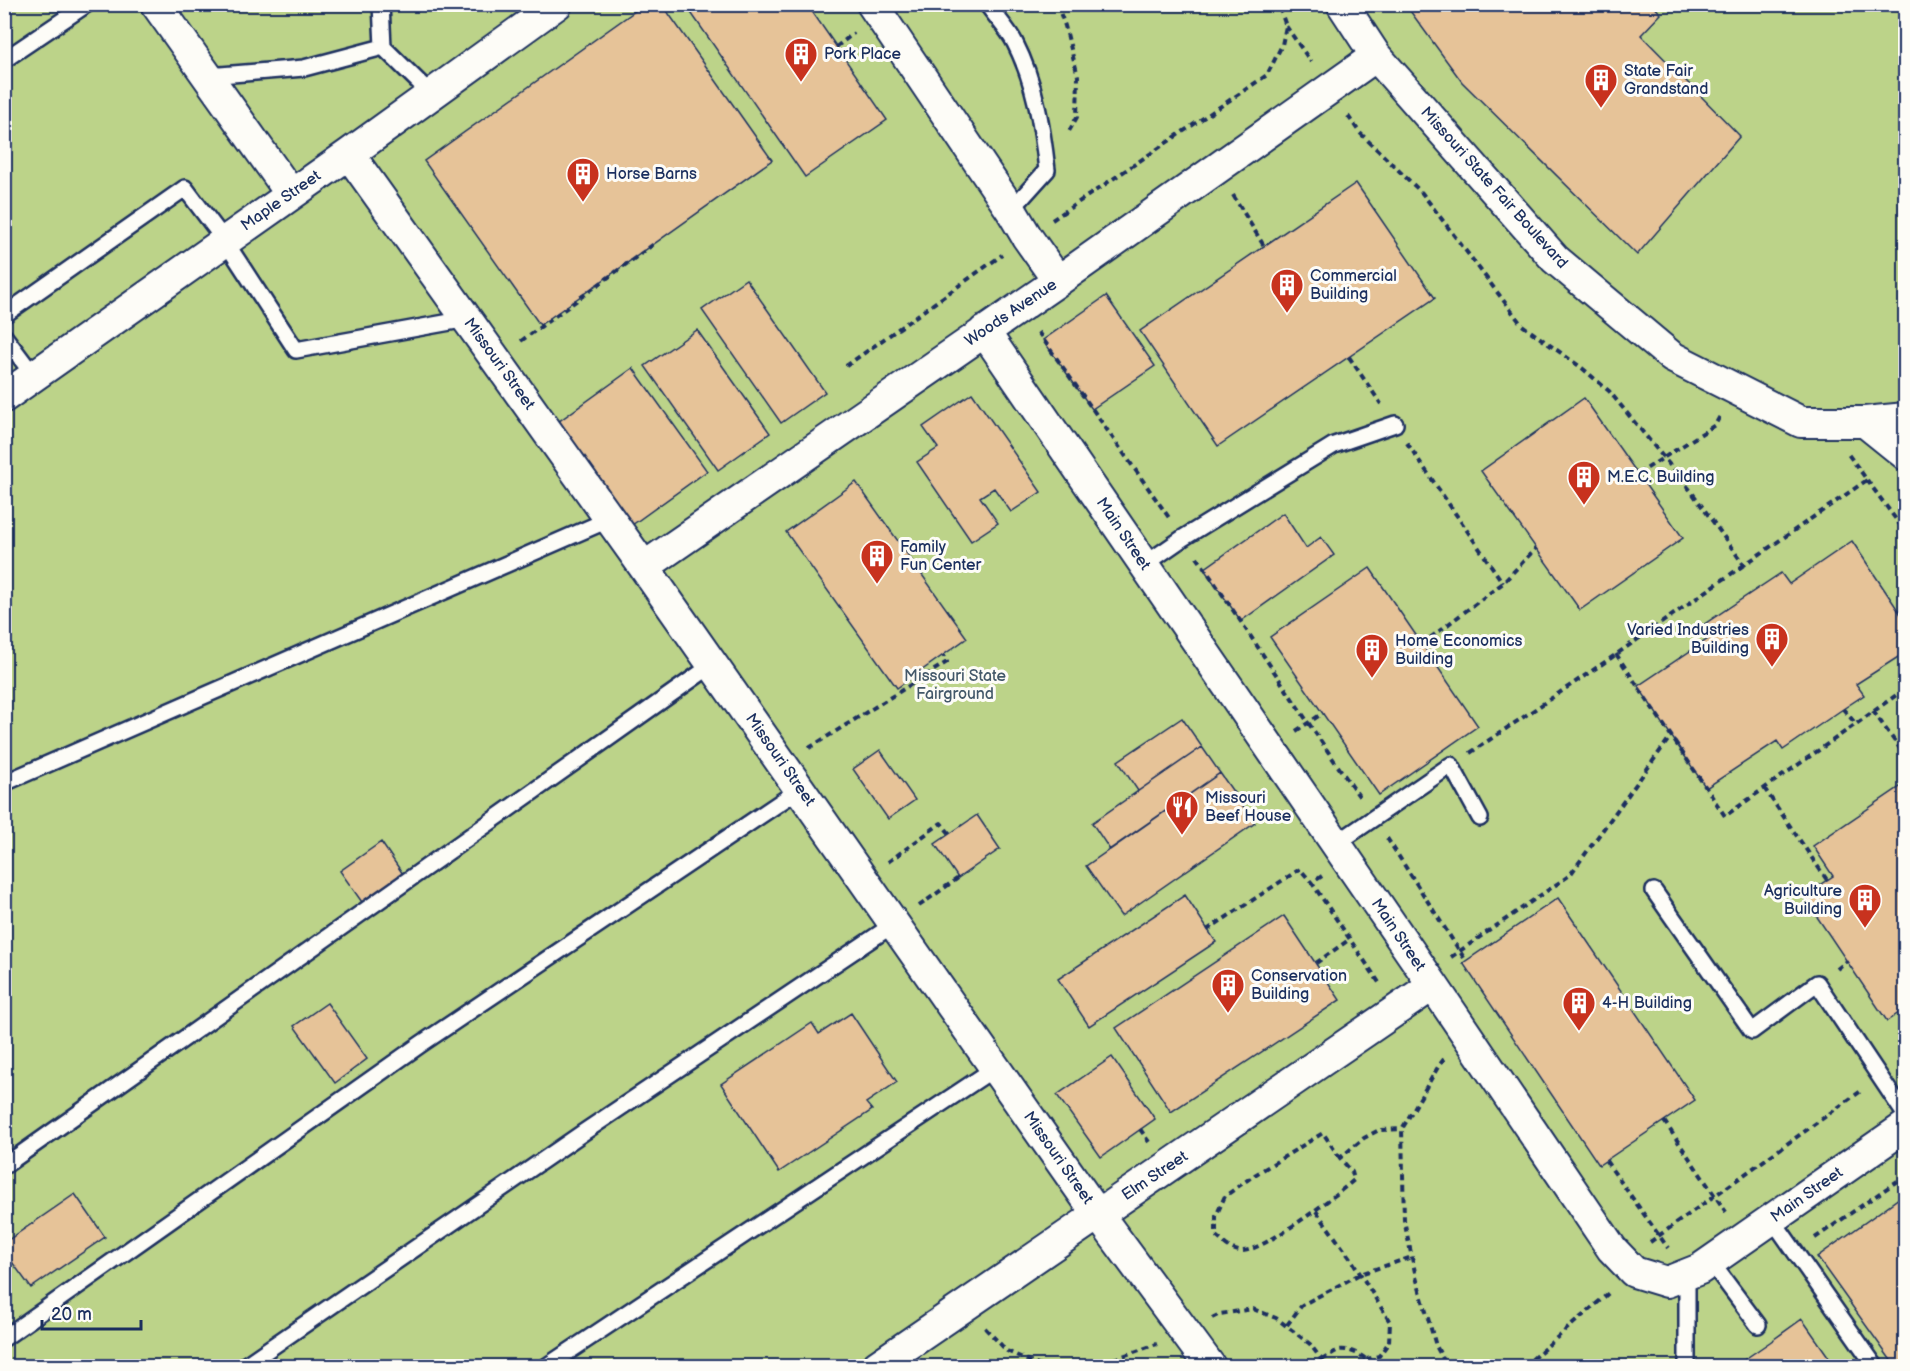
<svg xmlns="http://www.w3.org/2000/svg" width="1910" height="1371" viewBox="0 0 1910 1371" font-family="'Balsamiq Sans',sans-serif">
<rect width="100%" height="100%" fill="#f6ebda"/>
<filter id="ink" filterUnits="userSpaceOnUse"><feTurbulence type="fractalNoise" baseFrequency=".0167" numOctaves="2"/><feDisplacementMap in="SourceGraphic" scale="12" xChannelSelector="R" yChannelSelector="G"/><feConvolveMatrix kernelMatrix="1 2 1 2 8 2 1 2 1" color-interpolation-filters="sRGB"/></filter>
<g filter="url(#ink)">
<!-- green -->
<path fill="#bcd389" stroke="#6c8174" stroke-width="1.5" d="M 5,5 L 1905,5 L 1905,1366 L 5,1366 Z"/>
<!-- building -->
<path fill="#e6c398" stroke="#1b2f5e" stroke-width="1.5" d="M 645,4 L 662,4 L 772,160 L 540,325 L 424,161 Z
M 685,4 L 807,4 L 887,120 L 805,177 Z
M 1405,4 L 1652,4 L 1661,14 L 1641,35 L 1740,136 L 1637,255 L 1462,82 Z
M 1356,183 L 1435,298 L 1218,446 L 1140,331 Z
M 746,279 L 825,392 L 781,423 L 702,310 Z
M 1106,296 L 1155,366 L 1092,409 L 1043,340 Z
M 697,330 L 770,433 L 718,470 L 645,366 Z
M 633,368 L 707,471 L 632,525 L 558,422 Z
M 972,393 L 1041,492 L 1011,512 L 994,488 L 980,497 L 998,523 L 971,541 L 917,462 L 938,448 L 923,427 Z
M 1584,398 L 1683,538 L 1580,610 L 1481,471 Z
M 856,482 L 967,638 L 897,688 L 786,532 Z
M 1283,513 L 1306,548 L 1321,537 L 1334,555 L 1241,621 L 1204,569 Z
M 1852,541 L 1906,622 L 1906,652 L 1856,684 L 1864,695 L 1843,709 L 1783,750 L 1777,741 L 1706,788 L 1638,686 L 1708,639 L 1700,627 L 1781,573 L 1789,584 Z
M 1370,568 L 1478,726 L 1379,795 L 1270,637 Z
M 1182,718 L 1202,747 L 1138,791 L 1118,761 Z
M 1202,747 L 1220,773 L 1110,850 L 1092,823 Z
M 880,750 L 915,800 L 888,819 L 853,769 Z
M 1220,773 L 1255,823 L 1121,916 L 1086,866 Z
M 1906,783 L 1906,1008 L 1887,1021 L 1803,896 L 1833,876 L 1813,846 Z
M 977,815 L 1000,849 L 958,878 L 935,844 Z
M 381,842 L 405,877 L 364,905 L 340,871 Z
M 1185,895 L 1216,942 L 1089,1026 L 1058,979 Z
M 1558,898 L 1695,1100 L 1599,1165 L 1463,963 Z
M 1284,916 L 1340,1000 L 1171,1112 L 1116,1028 Z
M 327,1003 L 367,1059 L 335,1083 L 294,1026 Z
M 851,1013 L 897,1082 L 866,1103 L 872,1110 L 779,1172 L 721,1084 L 812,1023 L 819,1034 Z
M 1112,1057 L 1155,1119 L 1101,1157 L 1057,1095 Z
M 1906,1193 L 1906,1366 L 1895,1366 L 1817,1257 Z
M 75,1194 L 105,1237 L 31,1288 L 4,1251 L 4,1243 Z
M 1802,1319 L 1835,1366 L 1735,1366 L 1770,1342 Z"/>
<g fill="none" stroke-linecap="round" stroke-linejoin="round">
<!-- lane casing -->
<g stroke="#1b2f5e" stroke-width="20">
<path id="lane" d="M 381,4 L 383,47
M 987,4 C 996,17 1008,29 1015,43 C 1035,82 1042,126 1047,170 L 1011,210
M 4,60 L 87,4
M 208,76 L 304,68 L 383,47 L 432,95
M 4,315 L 185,188 L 225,241 L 296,350 L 467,319
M 4,336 L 34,376
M 1144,565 L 1183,538 L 1334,445 L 1395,424
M 4,783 L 610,519
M 1336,844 L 1451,765 L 1480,818
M 1654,891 L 1752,1031 L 1817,983 L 1906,1116
M 4,1166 L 712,665
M 1772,1219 L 1875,1366
M 1711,1262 L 1758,1325
M 1687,1275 L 1687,1366
M 4,1338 L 421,1044 L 800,789
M 244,1366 L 584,1132 L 894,924
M 547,1366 L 995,1068"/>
</g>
<!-- street casing -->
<g stroke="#1b2f5e" stroke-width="34">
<path id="street" d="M 156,4 L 291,194
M 872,4 L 1011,210 L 1027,237 L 1058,281
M 1342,4 L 1376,56 L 1555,259 L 1672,357 L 1801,422 L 1865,422 L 1906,418
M 349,154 L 644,567 L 1089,1202 L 1210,1366
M 984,331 L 1433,985 L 1612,1249 L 1634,1272 L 1667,1282 L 1700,1269 L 1906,1126
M 4,397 L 349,154 L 557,4
M 1865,422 L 1906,455
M 644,567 L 1058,281 L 1376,56
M 877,1366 L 1433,985"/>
</g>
<!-- path -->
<path stroke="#1b2f5e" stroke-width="4" stroke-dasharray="6 4.5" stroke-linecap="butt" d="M 1057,4 L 1065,26 L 1078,76 L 1077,117 L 1068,133
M 1286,26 L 1311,62
M 836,47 L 854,33
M 1348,116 L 1360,133 L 1422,193 L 1522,325 L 1582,368 L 1609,391 L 1691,491 L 1744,565 L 1867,480 L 1848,454
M 1233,195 L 1264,246
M 1052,220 L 1267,75 L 1282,45 L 1286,26 L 1278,4
M 1038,332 L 1170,519
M 521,341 L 654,244
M 1349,357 L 1381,404
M 846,366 L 1002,255
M 1407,443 L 1503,583
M 1638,474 L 1715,425 L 1720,416
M 1867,480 L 1906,533
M 1197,557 C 1252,637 1305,720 1361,799
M 1422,644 L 1503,583 L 1536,548
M 1616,654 L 1725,816 L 1856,724
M 1843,709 L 1856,724 L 1906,688
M 1873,711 L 1906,757
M 1296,731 L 1323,713
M 809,748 L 947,662 L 943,655
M 1470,753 L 1611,658 L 1744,565
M 1764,788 L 1827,880
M 1387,838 L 1466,961
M 888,862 L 941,823 L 950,834
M 1322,876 L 1312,883 L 1380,984
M 919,906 L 958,878
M 1207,930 L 1300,869 L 1312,883
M 1451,957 L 1570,875 L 1671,736
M 1316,963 L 1350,939
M 1837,969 L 1847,961
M 1444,1059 L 1438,1067 L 1402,1129 L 1404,1220 L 1416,1277 L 1436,1346 L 1447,1366
M 1664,1121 L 1726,1212
M 1140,1129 L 1149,1142
M 1340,1158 L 1323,1133 L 1253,1176 L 1225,1196 L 1216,1216 L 1216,1236 C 1223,1242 1229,1249 1239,1251 C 1260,1255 1336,1195 1354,1180 L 1352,1172 L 1340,1158 L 1364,1138 L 1379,1130 L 1402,1129
M 1606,1161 L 1668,1248
M 1316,1211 L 1353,1262 L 1390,1322 L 1389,1342 L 1379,1356 L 1367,1359
M 1815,1238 L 1906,1175
M 1650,1242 L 1861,1091
M 1212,1318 L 1220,1314 L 1253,1309 L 1276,1318 L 1310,1344 L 1326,1366
M 1287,1325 L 1302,1305 L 1360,1274 L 1412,1257
M 985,1328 L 1007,1351 L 1040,1366
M 1322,1360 C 1327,1357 1334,1352 1339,1350 C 1352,1348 1366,1358 1374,1366
M 1094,1366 L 1157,1344
M 1524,1366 L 1610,1292"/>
<!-- lane -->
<use href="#lane" stroke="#fdfcf7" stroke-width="15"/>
<!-- street -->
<use href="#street" stroke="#fdfcf7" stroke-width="30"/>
</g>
</g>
<!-- icons -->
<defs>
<g id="building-pin" transform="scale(1.725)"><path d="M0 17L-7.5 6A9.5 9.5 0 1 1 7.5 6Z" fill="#c8321e" stroke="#fdfcf7"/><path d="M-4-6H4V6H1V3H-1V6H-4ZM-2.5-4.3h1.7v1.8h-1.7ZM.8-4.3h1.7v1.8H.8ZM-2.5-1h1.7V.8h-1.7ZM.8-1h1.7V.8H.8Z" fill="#fff"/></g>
<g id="restaurant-pin" transform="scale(1.725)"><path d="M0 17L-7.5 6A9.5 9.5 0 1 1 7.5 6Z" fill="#c8321e" stroke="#fdfcf7"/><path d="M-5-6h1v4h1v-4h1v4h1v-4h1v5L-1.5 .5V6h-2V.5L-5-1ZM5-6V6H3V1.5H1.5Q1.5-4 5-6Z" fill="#fff"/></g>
</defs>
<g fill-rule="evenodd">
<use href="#building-pin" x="801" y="54"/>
<use href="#building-pin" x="1601" y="80"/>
<use href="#building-pin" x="583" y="174"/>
<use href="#building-pin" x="1287" y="285"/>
<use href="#building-pin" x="1584" y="477"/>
<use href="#building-pin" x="877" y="556"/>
<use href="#building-pin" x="1772" y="639"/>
<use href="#building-pin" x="1372" y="650"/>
<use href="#restaurant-pin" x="1182" y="807"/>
<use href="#building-pin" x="1865" y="900"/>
<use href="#building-pin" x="1228" y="985"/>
<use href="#building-pin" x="1579" y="1003"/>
</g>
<g text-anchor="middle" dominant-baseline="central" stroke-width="6" stroke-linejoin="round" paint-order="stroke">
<!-- poi labels -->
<g font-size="16" fill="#1b2f5e" stroke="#fdfcf7" text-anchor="start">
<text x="824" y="54">Pork Place</text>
<text x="1624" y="71">State Fair<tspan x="1624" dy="18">Grandstand</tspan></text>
<text x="606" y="174">Horse Barns</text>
<text x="1310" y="276">Commercial<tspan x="1310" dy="18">Building</tspan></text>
<text x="1607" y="477">M.E.C. Building</text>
<text x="900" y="547">Family<tspan x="900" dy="18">Fun Center</tspan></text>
<text x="1749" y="630" text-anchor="end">Varied Industries<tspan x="1749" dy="18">Building</tspan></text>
<text x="1395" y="641">Home Economics<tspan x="1395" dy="18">Building</tspan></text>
<text x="1205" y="798">Missouri<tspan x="1205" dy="18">Beef House</tspan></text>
<text x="1842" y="891" text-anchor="end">Agriculture<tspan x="1842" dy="18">Building</tspan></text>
<text x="1251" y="976">Conservation<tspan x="1251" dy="18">Building</tspan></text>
<text x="1602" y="1003">4-H Building</text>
</g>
<!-- street labels -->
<g font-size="16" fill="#1b2f5e" stroke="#fdfcf7">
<text transform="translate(1494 188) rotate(48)">Missouri State Fair Boulevard</text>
<text transform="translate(281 201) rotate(-35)">Maple Street</text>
<text transform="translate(1011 313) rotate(-34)">Woods Avenue</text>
<text transform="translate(499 364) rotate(54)">Missouri Street</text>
<text transform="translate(1123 534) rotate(56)">Main Street</text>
<text transform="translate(780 760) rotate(55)">Missouri Street</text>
<text transform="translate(1398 935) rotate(56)">Main Street</text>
<text transform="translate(1058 1158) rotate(55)">Missouri Street</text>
<text transform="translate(1155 1176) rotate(-34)">Elm Street</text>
<text transform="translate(1807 1195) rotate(-35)">Main Street</text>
</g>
<!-- park labels -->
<g font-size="16" fill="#435869" stroke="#fdfcf7">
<text x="955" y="676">Missouri State<tspan x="955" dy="18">Fairground</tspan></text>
</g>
</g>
<!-- margin -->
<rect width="1910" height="1371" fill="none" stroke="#fdfcf7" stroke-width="24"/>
<rect x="12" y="12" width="1886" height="1347" fill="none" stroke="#1b2f5e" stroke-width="2" filter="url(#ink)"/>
<!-- scale -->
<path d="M42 1320v9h99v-9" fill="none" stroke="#1b2f5e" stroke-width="3"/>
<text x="51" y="1320" font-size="18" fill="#1b2f5e" stroke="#fdfcf7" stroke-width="4.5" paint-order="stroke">20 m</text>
</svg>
